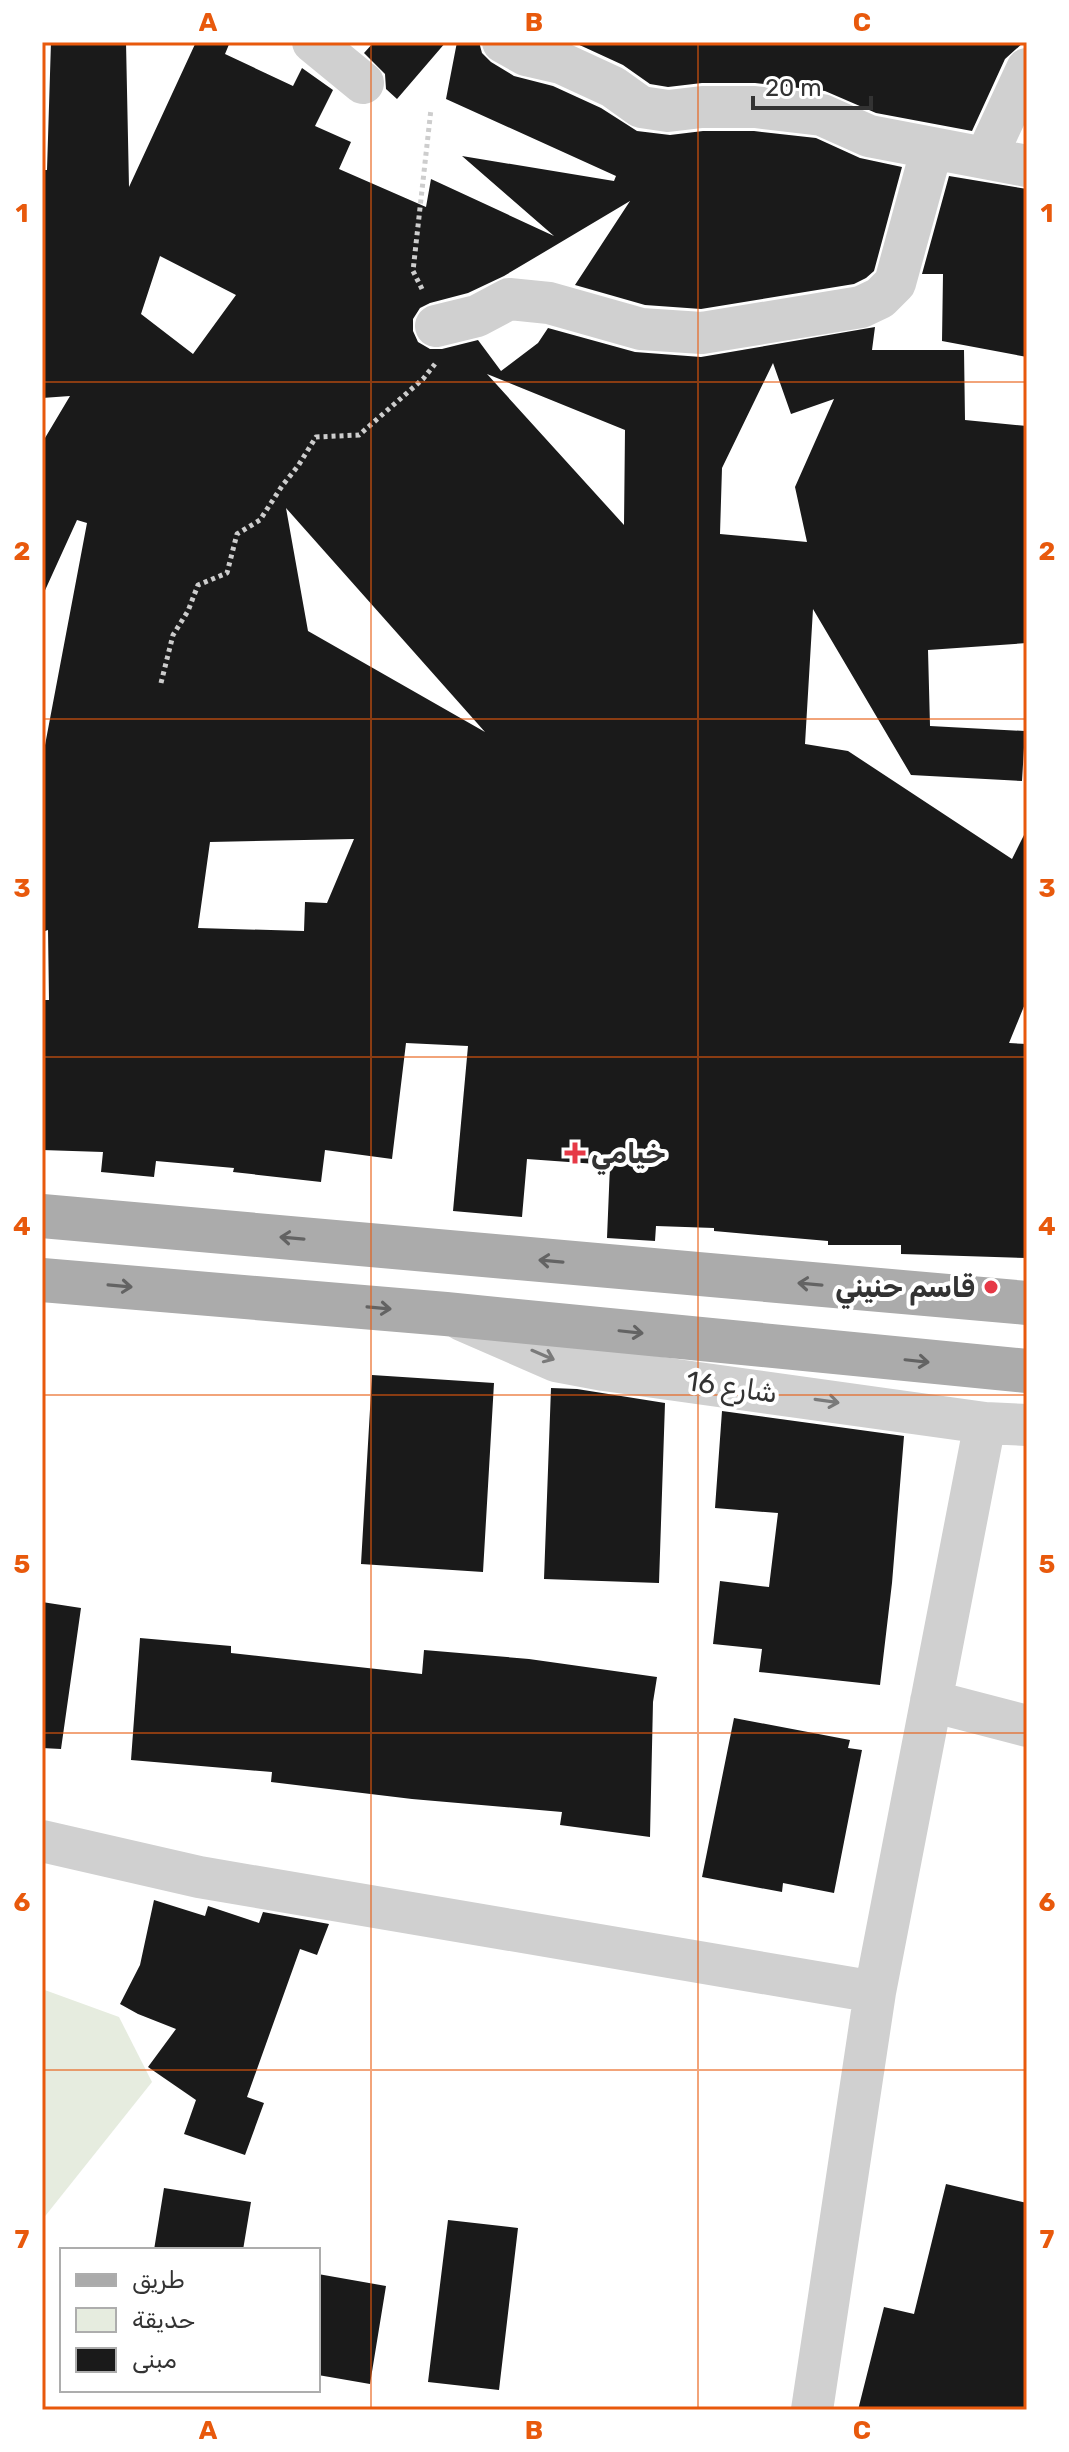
<svg xmlns="http://www.w3.org/2000/svg" width="1069" height="2452" viewBox="0 0 1069 2452" font-family="Rubik,Vazirmatn,sans-serif">
<rect width="100%" height="100%" fill="#fff"/>
<!-- green -->
<path fill="#e6ecdf" d="M 42,1989 L 119,2017 L 152,2082 L 42,2220 Z"/>
<!-- building -->
<path fill="#1a1a1a" fill-rule="evenodd" d="M 51,42 L 126,42 L 129,187 L 196,42 L 230,42 L 225,54 L 293,86 L 302,68 L 333,90 L 315,126 L 351,142 L 339,169 L 426,207 L 431,179 L 554,236 L 462,156 L 614,181 L 616,176 L 446,99 L 457,42 L 479,42 L 482,53 L 491,62 L 514,76 L 553,86 L 601,108 L 637,131 L 670,135 L 703,131 L 754,131 L 816,138 L 860,158 L 902,167 L 874,271 L 866,278 L 854,284 L 701,309 L 645,305 L 575,285 L 630,201 L 504,276 L 468,293 L 430,303 L 420,308 L 413,319 L 413,331 L 418,342 L 430,349 L 442,349 L 478,340 L 501,371 L 538,343 L 548,328 L 635,352 L 701,357 L 875,327 L 872,350 L 964,350 L 965,420 L 1027,426 L 1027,643 L 928,650 L 930,726 L 1025,731 L 1022,781 L 911,775 L 813,609 L 805,744 L 848,751 L 1012,859 L 1027,829 L 1027,999 L 1009,1043 L 1027,1044 L 1027,1258 L 901,1254 L 901,1245 L 828,1245 L 828,1241 L 714,1231 L 714,1228 L 656,1226 L 655,1241 L 607,1238 L 610,1165 L 527,1159 L 522,1217 L 453,1211 L 468,1046 L 406,1043 L 392,1159 L 325,1150 L 321,1182 L 233,1172 L 234,1168 L 156,1161 L 154,1177 L 101,1172 L 103,1152 L 42,1150 L 42,1000 L 49,1000 L 48,930 L 42,932 L 42,761 L 87,523 L 77,520 L 42,597 L 42,443 L 70,396 L 42,398 L 45,274 L 42,273 L 42,170 L 47,170 ZM 160,256 L 236,295 L 193,354 L 141,314 ZM 773,363 L 791,414 L 834,399 L 795,487 L 807,542 L 720,534 L 722,468 ZM 487,374 L 625,430 L 624,525 ZM 286,508 L 485,732 L 308,631 ZM 354,839 L 327,903 L 305,902 L 304,931 L 198,928 L 210,842 Z
M 374,42 L 446,42 L 397,99 L 386,89 L 385,74 L 364,53 Z
M 573,42 L 1024,42 L 1005,59 L 972,131 L 876,113 L 825,91 L 755,83 L 702,83 L 668,87 L 650,84 L 623,65 Z
M 949,176 L 1027,189 L 1027,357 L 942,341 L 943,274 L 922,274 Z
M 372,1375 L 494,1383 L 483,1572 L 361,1564 Z
M 551,1388 L 577,1389 L 665,1403 L 659,1583 L 544,1579 Z
M 722,1411 L 904,1436 L 892,1583 L 880,1685 L 759,1672 L 762,1649 L 713,1644 L 720,1581 L 769,1587 L 778,1513 L 715,1508 Z
M 42,1602 L 81,1608 L 61,1749 L 42,1748 Z
M 140,1638 L 231,1646 L 231,1653 L 422,1674 L 424,1650 L 529,1659 L 657,1677 L 653,1702 L 650,1837 L 560,1825 L 562,1812 L 412,1799 L 271,1782 L 272,1772 L 131,1760 Z
M 734,1718 L 850,1740 L 848,1748 L 862,1750 L 834,1893 L 783,1883 L 782,1892 L 702,1877 Z
M 154,1900 L 205,1916 L 208,1906 L 259,1923 L 263,1912 L 329,1924 L 317,1955 L 300,1949 L 247,2097 L 264,2103 L 245,2155 L 184,2134 L 196,2100 L 148,2067 L 176,2029 L 138,2014 L 120,2004 L 140,1965 Z
M 946,2184 L 1027,2203 L 1027,2410 L 858,2410 L 884,2307 L 914,2314 Z
M 164,2188 L 251,2202 L 243,2250 L 154,2250 Z
M 448,2220 L 518,2228 L 499,2390 L 428,2382 Z
M 318,2274 L 386,2286 L 370,2384 L 318,2375 Z"/>
<g fill="none" stroke-linecap="round" stroke-linejoin="round">
<!-- path -->
<path stroke="#cdcdcd" stroke-width="5" stroke-dasharray="4 4" stroke-linecap="butt" d="M 422,289 L 413,271 L 431,109
M 161,683 L 173,635 L 188,611 L 198,585 L 227,573 L 237,534 L 260,520 L 282,486 L 298,466 L 316,437 L 359,435 L 423,379 L 435,364"/>
<!-- minor -->
<path stroke="#d0d0d0" stroke-width="42" d="M 313,42 L 363,83
M 503,42 L 526,55 L 561,63 L 613,87 L 641,107 L 668,111 L 702,107 L 755,107 L 822,115 L 869,136 L 1027,166
M 986,157 L 1027,69
M 436,326 L 477,316 L 509,299 L 549,303 L 641,329 L 702,333 L 861,307 L 880,298 L 895,283 L 932,148
M 462,1320 L 556,1361 L 604,1370 L 985,1423 L 1027,1425
M 931,1701 L 1027,1726
M 42,1841 L 199,1877 L 875,1992
M 812,2410 L 875,1992 L 985,1423"/>
<!-- major -->
<path stroke="#ababab" stroke-width="44" d="M 42,1216 L 1027,1303
M 42,1280 L 446,1314 L 1027,1371"/>
</g>
<!-- one-way arrows -->
<defs><path id="oneway-shaft" d="M-6 0H5M1.5-3L5.5 0L1.5 3" fill="none" stroke-width="1.6" stroke-linecap="round" stroke-linejoin="round" transform="scale(2)"/></defs>
<g stroke="#636363">
<use href="#oneway-shaft" transform="translate(292 1238) rotate(-175)"/>
<use href="#oneway-shaft" transform="translate(551 1261) rotate(-175)"/>
<use href="#oneway-shaft" transform="translate(810 1284) rotate(-175)"/>
<use href="#oneway-shaft" transform="translate(120 1286) rotate(5)"/>
<use href="#oneway-shaft" transform="translate(379 1308) rotate(5)"/>
<use href="#oneway-shaft" transform="translate(631 1332) rotate(6)"/>
<use href="#oneway-shaft" transform="translate(917 1361) rotate(6)"/>
</g>
<g stroke="#7a7a7a">
<use href="#oneway-shaft" transform="translate(543 1355) rotate(23)"/>
<use href="#oneway-shaft" transform="translate(827 1401) rotate(8)"/>
</g>
<!-- grid -->
<path fill="none" stroke="#e8590c" stroke-width="2" stroke-opacity="0.55" d="M 371,42 L 371,2410M 698,42 L 698,2410M 42,382 L 1027,382M 42,719 L 1027,719M 42,1057 L 1027,1057M 42,1395 L 1027,1395M 42,1733 L 1027,1733M 42,2070 L 1027,2070"/>
<!-- markers -->
<g fill="#e63946" stroke="#fff" stroke-width="3">
<path d="M571 1141h8v8h8v8h-8v8h-8v-8h-8v-8h8z"/>
<circle cx="991" cy="1287" r="8"/>
</g>
<g text-anchor="middle" dominant-baseline="central" stroke-width="8" stroke-linejoin="round" paint-order="stroke">
<!-- poi labels -->
<g font-size="28" font-weight="bold" fill="#333" stroke="#fff" text-anchor="start">
<text x="591" y="1153">خيامي</text>
<text x="975" y="1287" text-anchor="end">قاسم حنيني</text>
</g>
<!-- street labels -->
<g font-size="28" fill="#333" stroke="#fff">
<text transform="translate(732 1387) rotate(8)">شارع 16</text>
</g>
</g>
<!-- border -->
<rect width="1069" height="2452" fill="none" stroke="#ffffff" stroke-width="88"/>
<!-- legend -->
<rect x="60" y="2248" width="260" height="144" fill="#ffffff" stroke="#adadad" stroke-width="2"/>
<rect x="76" y="2274" width="40" height="12" fill="#ababab" stroke="#adadad" stroke-width="2"/>
<text x="132" y="2288" font-size="24" fill="#333333">طريق</text>
<rect x="76" y="2308" width="40" height="24" fill="#e6ecdf" stroke="#adadad" stroke-width="2"/>
<text x="132" y="2328" font-size="24" fill="#333333">حديقة</text>
<rect x="76" y="2348" width="40" height="24" fill="#1a1a1a" stroke="#adadad" stroke-width="2"/>
<text x="132" y="2368" font-size="24" fill="#333333">مبنى</text>
<!-- scale -->
<path d="M753 96v12h118v-12" fill="none" stroke="#333333" stroke-width="4"/>
<text x="765" y="96" font-size="24" fill="#333333" stroke="#ffffff" stroke-width="6" paint-order="stroke">20 m</text>
<rect x="44" y="44" width="981" height="2364" fill="none" stroke="#e8590c" stroke-width="3"/>
<g font-size="26" text-anchor="middle" font-weight="bold" fill="#e8590c">
<text x="208" y="31">A</text>
<text x="534" y="31">B</text>
<text x="862" y="31">C</text>
<text x="22" y="222">1</text>
<text x="1047" y="222">1</text>
<text x="22" y="560">2</text>
<text x="1047" y="560">2</text>
<text x="22" y="897">3</text>
<text x="1047" y="897">3</text>
<text x="22" y="1235">4</text>
<text x="1047" y="1235">4</text>
<text x="22" y="1573">5</text>
<text x="1047" y="1573">5</text>
<text x="22" y="1911">6</text>
<text x="1047" y="1911">6</text>
<text x="22" y="2248">7</text>
<text x="1047" y="2248">7</text>
<text x="208" y="2439">A</text>
<text x="534" y="2439">B</text>
<text x="862" y="2439">C</text>
</g>
</svg>
